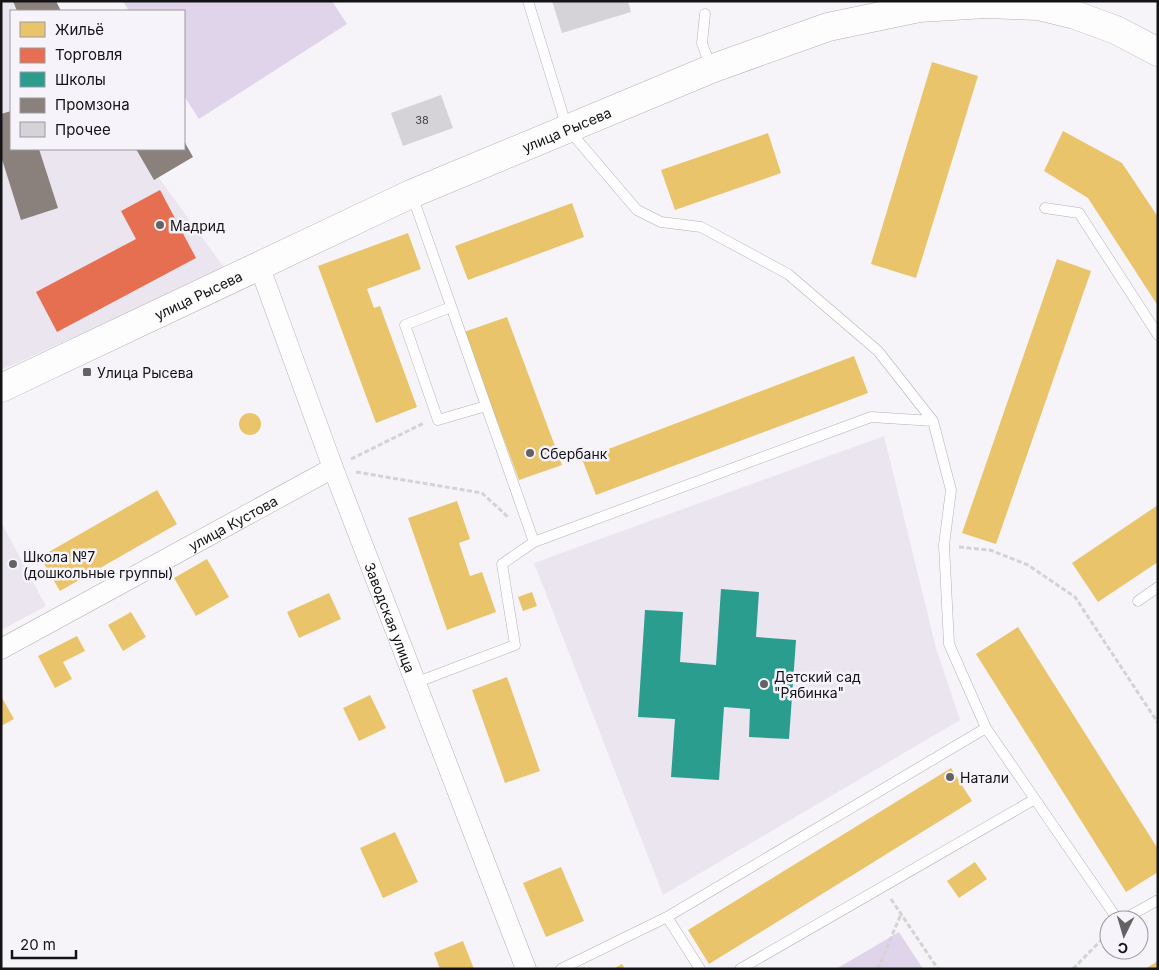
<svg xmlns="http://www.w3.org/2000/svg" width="1159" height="970" viewBox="0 0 1159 970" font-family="Inter,sans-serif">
<rect width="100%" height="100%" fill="#f6f4f9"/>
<!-- built -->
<path fill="#eae5ef" d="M 1,1 L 31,1 L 38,11 L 11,11 L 11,149 L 138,149 L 225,269 L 1,370 Z
M 884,436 L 936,648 L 960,720 L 663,895 L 534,563 Z
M 1,522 L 46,606 L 1,630 Z"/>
<!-- green -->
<path fill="#dfd4ea" d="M 123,1 L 332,1 L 347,24 L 199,119 L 184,96 L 184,11 L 129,11 Z
M 899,932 L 923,969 L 836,969 Z"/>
<!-- homes -->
<path fill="#e9c46a" d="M 932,62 L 978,76 L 916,278 L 871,264 Z
M 1063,131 L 1122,163 L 1158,217 L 1158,306 L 1088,198 L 1044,171 Z
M 768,133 L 781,173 L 675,210 L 661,170 Z
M 572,203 L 584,237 L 468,280 L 455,246 Z
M 408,233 L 421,269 L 367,289 L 374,308 L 380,306 L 417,407 L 376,423 L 318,266 Z
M 1057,259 L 1091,271 L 996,544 L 962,533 Z
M 507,317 L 562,465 L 519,480 L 464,332 Z
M 854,356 L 868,393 L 596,495 L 582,459 Z
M239 424a11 11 0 1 1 22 0a11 11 0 1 1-22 0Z
M 157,490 L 177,524 L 60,591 L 40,557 Z
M 457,501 L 470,539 L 459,543 L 470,576 L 482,572 L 496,612 L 447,630 L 408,518 Z
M 1158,505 L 1158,562 L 1098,602 L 1072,563 Z
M 207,559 L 229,597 L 196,616 L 174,578 Z
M 532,592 L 537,606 L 523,611 L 518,597 Z
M 329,593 L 341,619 L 299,638 L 287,612 Z
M 131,612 L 146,637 L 123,651 L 108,625 Z
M 1018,627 L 1158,849 L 1158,872 L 1126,892 L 976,654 Z
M 77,636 L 85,651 L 63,662 L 72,679 L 55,688 L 38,656 Z
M 507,677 L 540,771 L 505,783 L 472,690 Z
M 370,695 L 386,728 L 359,741 L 343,708 Z
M 1,696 L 14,719 L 1,726 Z
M 951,768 L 972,801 L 709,964 L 688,930 Z
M 395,832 L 418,882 L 383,898 L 360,848 Z
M 975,862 L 987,879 L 959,898 L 947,881 Z
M 561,867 L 584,921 L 546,937 L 523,883 Z
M 463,941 L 474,969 L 440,969 L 434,953 Z
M 1158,961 L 1158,969 L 1145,969 Z
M 622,964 L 625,969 L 613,969 Z"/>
<!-- shops -->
<path fill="#e76f51" d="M 160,190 L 196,258 L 57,332 L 36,292 L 136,239 L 121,211 Z"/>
<!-- schools -->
<path fill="#2a9d8f" d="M 721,589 L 759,592 L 756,637 L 796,640 L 789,739 L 749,737 L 750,709 L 724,707 L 719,780 L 671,777 L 675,719 L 638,717 L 645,610 L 683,612 L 680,662 L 716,665 Z"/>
<!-- industry -->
<path fill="#8a817c" d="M 13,1 L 56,1 L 61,11 L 17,11 Z
M 11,111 L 11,149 L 39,149 L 58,208 L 21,220 L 1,156 L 1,114 Z
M 184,141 L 193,157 L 154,180 L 136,149 L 184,149 Z"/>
<!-- building -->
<path fill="#d5d3d7" d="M 552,1 L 628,1 L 631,12 L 562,33 Z
M 441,95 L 453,128 L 403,146 L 391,113 Z"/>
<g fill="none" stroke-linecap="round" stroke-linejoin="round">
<!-- lane casing -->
<g stroke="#b2b1b4" stroke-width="11">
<path id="lane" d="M 528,1 L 567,128 L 637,210 L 661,222 L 701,227 L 788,274 L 878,351 L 933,421 L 951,490 L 944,545 L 949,644 L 986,728 L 1118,920
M 705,14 L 702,43 L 711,68
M 412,195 L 534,542 L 871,417 L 933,421
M 1045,208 L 1079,213 L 1158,335
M 451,307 L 405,325 L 438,420 L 486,406
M 1138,601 L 1158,587
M 415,683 L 515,645 L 502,564 L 534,542
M 667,917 L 700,969
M 1122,920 L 1158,900
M 561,969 L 667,917 L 986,728
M 740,969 L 1035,799"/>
</g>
<!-- street casing -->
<g stroke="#b2b1b4" stroke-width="21">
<g id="street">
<path id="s1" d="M 259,265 L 333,468 L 526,969"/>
<path id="s2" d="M 1,649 L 333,468"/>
</g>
</g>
<!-- secondary casing -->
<g stroke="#b2b1b4" stroke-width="29">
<g id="secondary">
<path id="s3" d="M 1,388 L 411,194 L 711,69 L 828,27 L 919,8 L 986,4 L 1038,6 L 1075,15 L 1116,30 L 1158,52"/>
</g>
</g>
<!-- path -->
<path stroke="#d3d3d4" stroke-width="3" stroke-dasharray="5 2.5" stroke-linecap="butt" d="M 393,1 L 393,2
M 351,459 L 424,423
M 356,472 L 482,493 L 508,517
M 959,547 L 990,550 L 1028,565 L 1075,597 L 1158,723
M 891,899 L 938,969
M 878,969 L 901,914
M 1073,969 L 1109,932"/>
<!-- lane -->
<use href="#lane" stroke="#fefdfe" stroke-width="10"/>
<!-- street -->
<use href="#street" stroke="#fefdfe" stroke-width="20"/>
<!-- secondary -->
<use href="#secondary" stroke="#fefdfe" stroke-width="28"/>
</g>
<!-- markers -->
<g fill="#636265" stroke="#f6f3fa" stroke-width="2">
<circle cx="160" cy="225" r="5"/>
<rect x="82" y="367" width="10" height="10" rx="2.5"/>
<circle cx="530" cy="453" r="5"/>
<circle cx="13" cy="564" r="5"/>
<circle cx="764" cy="684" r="5"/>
<circle cx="950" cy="777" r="5"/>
</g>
<g text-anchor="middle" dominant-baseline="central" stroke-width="5" stroke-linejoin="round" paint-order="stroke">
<!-- number labels -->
<g font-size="11" fill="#444346">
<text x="422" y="120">38</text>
</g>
<!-- street labels -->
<g font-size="14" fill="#141315" stroke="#f6f3fa">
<text stroke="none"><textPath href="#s3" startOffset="622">улица Рысева</textPath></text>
<text stroke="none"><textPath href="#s3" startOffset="218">улица Рысева</textPath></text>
<text stroke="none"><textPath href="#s2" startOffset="264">улица Кустова</textPath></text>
<text stroke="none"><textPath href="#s1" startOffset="376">Заводская улица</textPath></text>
</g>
<!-- poi labels -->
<g font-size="14" fill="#141315" stroke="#f6f3fa" text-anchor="start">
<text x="170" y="225">Мадрид</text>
<text x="97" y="372">Улица Рысева</text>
<text x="540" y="453">Сбербанк</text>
<text x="23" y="556">Школа №7<tspan x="23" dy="16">(дошкольные группы)</tspan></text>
<text x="774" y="676">Детский сад<tspan x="774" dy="16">"Рябинка"</tspan></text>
<text x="960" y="777">Натали</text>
</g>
</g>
<!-- border -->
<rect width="1159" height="970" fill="none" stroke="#141315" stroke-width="5"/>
<!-- legend -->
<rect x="10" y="10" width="175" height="140" fill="#f6f3fa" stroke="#9c999e"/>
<rect x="20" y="22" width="25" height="15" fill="#e9c46a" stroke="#9c999e"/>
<text x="55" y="35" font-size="15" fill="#141315">Жильё</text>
<rect x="20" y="48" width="25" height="15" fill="#e76f51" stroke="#9c999e"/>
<text x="55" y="60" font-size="15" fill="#141315">Торговля</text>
<rect x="20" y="72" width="25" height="15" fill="#2a9d8f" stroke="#9c999e"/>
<text x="55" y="85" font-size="15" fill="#141315">Школы</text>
<rect x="20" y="98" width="25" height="15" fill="#8a817c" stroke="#9c999e"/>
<text x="55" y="110" font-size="15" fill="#141315">Промзона</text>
<rect x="20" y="122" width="25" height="15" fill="#d5d3d7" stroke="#9c999e"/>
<text x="55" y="135" font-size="15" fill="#141315">Прочее</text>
<!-- north arrow -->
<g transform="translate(1124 935) rotate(185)"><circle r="24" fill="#f6f3fa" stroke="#9c999e"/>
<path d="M0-4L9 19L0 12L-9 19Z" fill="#636265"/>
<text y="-8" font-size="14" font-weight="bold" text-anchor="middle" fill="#141315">С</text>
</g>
<!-- scale -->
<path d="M12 950v8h64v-8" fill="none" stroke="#141315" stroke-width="2.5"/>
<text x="20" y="950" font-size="15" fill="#141315" stroke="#f6f3fa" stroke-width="4" paint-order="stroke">20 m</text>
</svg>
